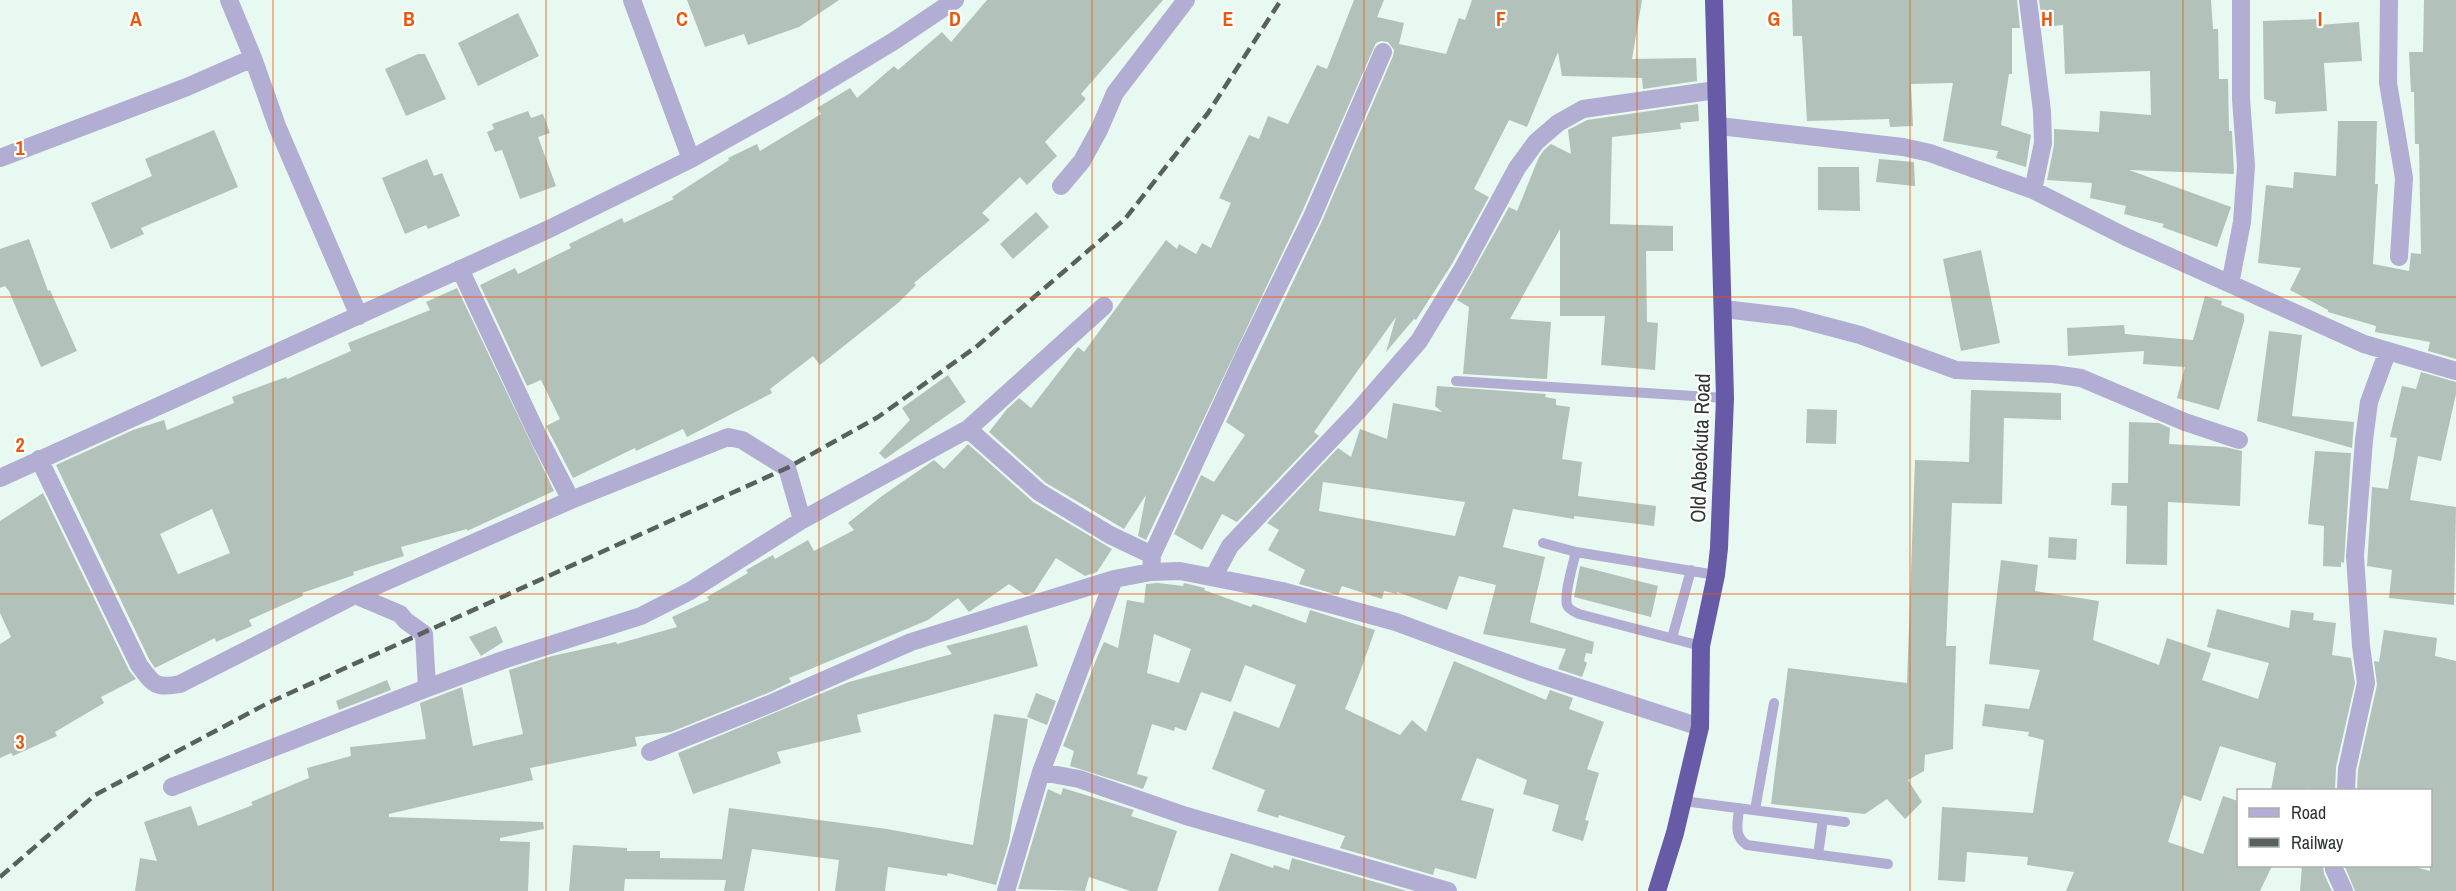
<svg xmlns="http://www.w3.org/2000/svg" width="2456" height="891" viewBox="0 0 2456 891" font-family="'Archivo Narrow',sans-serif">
<rect width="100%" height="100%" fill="#e8f9f1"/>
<!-- building -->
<path fill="#b2c2bb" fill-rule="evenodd" d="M 687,0 L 839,0 L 799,27 L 748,45 L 744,34 L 705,47 Z
M 987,0 L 1163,0 L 1081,94 L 1086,99 L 1045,142 L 1057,156 L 1027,185 L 1020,177 L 982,213 L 990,220 L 914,283 L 916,285 L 898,303 L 820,365 L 813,356 L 770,389 L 772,393 L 687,437 L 683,429 L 636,451 L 635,448 L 573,478 L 546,426 L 560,419 L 541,380 L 527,386 L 480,285 L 515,268 L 518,274 L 571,248 L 569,244 L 622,218 L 624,223 L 674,199 L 672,197 L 729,160 L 728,158 L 757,144 L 760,151 L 821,114 L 817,108 L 850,88 L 857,98 L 894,66 L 898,70 L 942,32 L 951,42 Z
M 1354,0 L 1384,0 L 1377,17 L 1404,23 L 1399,44 L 1446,54 L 1459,18 L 1465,20 L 1472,0 L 1642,0 L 1632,59 L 1696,58 L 1697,81 L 1643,89 L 1642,78 L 1562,76 L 1558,52 L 1527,127 L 1509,120 L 1474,189 L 1489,197 L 1452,264 L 1416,320 L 1414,319 L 1386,352 L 1396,317 L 1314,432 L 1319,436 L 1237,522 L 1222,514 L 1202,550 L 1174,534 L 1201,475 L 1214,482 L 1245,435 L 1226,422 L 1322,221 L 1393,56 L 1394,50 L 1388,42 L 1381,41 L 1376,43 L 1302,212 L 1146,540 L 1138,536 L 1146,495 L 1124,529 L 1046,483 L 989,432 L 1007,409 L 1019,398 L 1031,408 L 1078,347 L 1084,352 L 1166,240 L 1177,249 L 1179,244 L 1196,254 L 1202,243 L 1211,248 L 1231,203 L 1219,198 L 1249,135 L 1259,139 L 1268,116 L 1288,124 L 1317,65 L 1327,69 Z
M 1792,0 L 2017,0 L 2020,28 L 2012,28 L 2012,74 L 2009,74 L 2001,125 L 2031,135 L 2026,167 L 1996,158 L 1998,151 L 1943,141 L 1953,83 L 1911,84 L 1913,126 L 1890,127 L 1889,119 L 1807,121 L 1802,36 L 1793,36 Z
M 2039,0 L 2211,0 L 2213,29 L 2218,29 L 2219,79 L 2228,79 L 2229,131 L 2232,131 L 2234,174 L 2129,170 L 2231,207 L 2217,247 L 2162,227 L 2164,224 L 2124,214 L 2126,206 L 2090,198 L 2092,183 L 2047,180 L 2054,145 L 2054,129 L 2099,132 L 2100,111 L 2151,115 L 2150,71 L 2065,74 L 2063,25 L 2043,27 Z
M 2424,0 L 2456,0 L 2456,359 L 2428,351 L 2430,342 L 2375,332 L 2376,326 L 2328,312 L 2328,310 L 2290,290 L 2301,268 L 2258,263 L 2266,185 L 2293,188 L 2294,172 L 2336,176 L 2338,121 L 2377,121 L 2375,184 L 2378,184 L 2373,264 L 2409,271 L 2411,253 L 2421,254 L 2419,144 L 2415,144 L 2414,92 L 2411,92 L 2409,52 L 2423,52 Z
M 518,13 L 539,56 L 478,86 L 458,43 Z
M 2319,19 L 2319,25 L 2359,22 L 2362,61 L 2324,63 L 2327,111 L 2275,114 L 2276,102 L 2264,99 L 2263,21 Z
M 418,54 L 425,54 L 446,99 L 406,116 L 385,69 Z
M 1698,104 L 1699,121 L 1680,123 L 1681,129 L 1612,137 L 1610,224 L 1673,226 L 1673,251 L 1646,251 L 1647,322 L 1658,323 L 1655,370 L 1601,365 L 1605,316 L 1560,316 L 1560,229 L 1510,319 L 1551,322 L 1547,379 L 1463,374 L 1469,307 L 1457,300 L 1509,207 L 1517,211 L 1539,157 L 1544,150 L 1551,144 L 1571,154 L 1568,130 L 1587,120 Z
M 528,111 L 531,118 L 543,114 L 550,133 L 538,137 L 556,186 L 520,199 L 502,150 L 495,152 L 487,132 L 494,129 L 492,124 Z
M 214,130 L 238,187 L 141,228 L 144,234 L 111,249 L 91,203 L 152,176 L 145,159 Z
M 427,159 L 434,176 L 442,173 L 460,216 L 428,229 L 426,225 L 405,234 L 382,178 Z
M 1879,159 L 1914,162 L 1915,186 L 1876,182 Z
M 1818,167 L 1859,167 L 1860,211 L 1818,210 Z
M 1036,212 L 1049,227 L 1013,259 L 1000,244 Z
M 29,239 L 48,291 L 50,290 L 77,351 L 41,367 L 9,291 L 5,286 L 0,288 L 0,249 Z
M 1981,250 L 2000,343 L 1961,351 L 1943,259 Z
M 457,288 L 554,491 L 467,531 L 467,529 L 401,547 L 404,556 L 353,572 L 354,575 L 302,593 L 303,596 L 249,620 L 252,626 L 216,642 L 215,638 L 155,668 L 149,659 L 56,465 L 133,430 L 164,420 L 167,430 L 234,403 L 232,397 L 286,377 L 287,379 L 351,351 L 348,343 L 430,310 L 426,302 ZM 212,509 L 230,553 L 178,574 L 160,534 Z
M 2205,296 L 2222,301 L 2221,305 L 2244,314 L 2244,321 L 2219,410 L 2177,398 L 2185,367 L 2143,364 L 2144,351 L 2068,356 L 2067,328 L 2124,325 L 2125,334 L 2193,340 Z
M 2269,331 L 2302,335 L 2292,416 L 2354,422 L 2352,448 L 2257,421 Z
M 2421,372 L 2456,382 L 2456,394 L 2441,461 L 2418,456 L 2410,500 L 2456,507 L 2454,605 L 2389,598 L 2392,570 L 2367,566 L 2372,487 L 2388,489 L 2397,438 L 2390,437 L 2402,386 L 2416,389 Z
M 948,375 L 966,402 L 885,459 L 879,453 L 910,420 L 902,408 Z
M 1437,386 L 1546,394 L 1545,397 L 1556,399 L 1556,405 L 1570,407 L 1562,459 L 1582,462 L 1578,496 L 1656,506 L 1654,526 L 1574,516 L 1574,519 L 1513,509 L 1503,547 L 1545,557 L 1530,622 L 1594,642 L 1592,654 L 1586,653 L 1584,661 L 1587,663 L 1582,677 L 1558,669 L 1566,649 L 1483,634 L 1496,585 L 1459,576 L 1447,610 L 1397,592 L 1397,594 L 1384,591 L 1382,599 L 1342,586 L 1338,595 L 1299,584 L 1305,570 L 1268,550 L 1279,530 L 1267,523 L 1338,448 L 1351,457 L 1360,429 L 1387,439 L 1393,403 L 1442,412 L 1435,406 ZM 1323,482 L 1465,502 L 1455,536 L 1319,511 Z
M 1971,390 L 2061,393 L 2061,420 L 2004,418 L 2002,504 L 1952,503 L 1946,646 L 1956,646 L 1953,749 L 1925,755 L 1924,771 L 1908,780 L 1922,802 L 1905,819 L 1887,799 L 1865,814 L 1771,804 L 1788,668 L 1907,683 L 1915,460 L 1969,462 Z
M 1807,409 L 1837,410 L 1836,444 L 1806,443 Z
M 2129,422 L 2159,423 L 2170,428 L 2169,444 L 2225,447 L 2242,451 L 2240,506 L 2168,502 L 2167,565 L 2126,564 L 2127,506 L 2111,505 L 2112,483 L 2128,483 Z
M 968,444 L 1033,502 L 1112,549 L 1097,572 L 1085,576 L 1056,558 L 1034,592 L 1025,595 L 1009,584 L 969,612 L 958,598 L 928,620 L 789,678 L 791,682 L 768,693 L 671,732 L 635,737 L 637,746 L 530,768 L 533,780 L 389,814 L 389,817 L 543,822 L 544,829 L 500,838 L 500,841 L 530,842 L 528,891 L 135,891 L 140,858 L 157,861 L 144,822 L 191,806 L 198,826 L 253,805 L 251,802 L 309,778 L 307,768 L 351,756 L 350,747 L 426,739 L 420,703 L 462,687 L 473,746 L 523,734 L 509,670 L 552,656 L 616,642 L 617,644 L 677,627 L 672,617 L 709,600 L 707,597 L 748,573 L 746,570 L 773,555 L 775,559 L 808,540 L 814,551 L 854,530 L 848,523 L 882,496 L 934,460 L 944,469 Z
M 2315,451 L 2351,453 L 2344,563 L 2341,562 L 2341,567 L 2323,566 L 2324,526 L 2308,524 Z
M 43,493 L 129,670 L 136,679 L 101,697 L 104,703 L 55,732 L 57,736 L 13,756 L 11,753 L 0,758 L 0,644 L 11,637 L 0,613 L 0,521 Z
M 2049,537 L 2077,539 L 2076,560 L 2048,558 Z
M 2001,560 L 2038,565 L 2035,591 L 2099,601 L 2093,640 L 2159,665 L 2167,638 L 2211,653 L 2202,680 L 2258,699 L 2269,663 L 2207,647 L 2217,609 L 2289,628 L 2291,610 L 2314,613 L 2313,620 L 2336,623 L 2332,655 L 2351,658 L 2355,683 L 2336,767 L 2335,790 L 2307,790 L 2308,787 L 2306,790 L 2271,790 L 2276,763 L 2220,746 L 2201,801 L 2183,795 L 2168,842 L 2203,854 L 2223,796 L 2238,801 L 2238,866 L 2272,866 L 2260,891 L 2066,891 L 2074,872 L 2027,865 L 2028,857 L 1967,852 L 1965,882 L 1938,880 L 1942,807 L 2033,813 L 2044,740 L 2028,736 L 2029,732 L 1982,726 L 1985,704 L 2029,709 L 2040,670 L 1989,664 Z
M 1580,566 L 1658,586 L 1651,617 L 1574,597 Z
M 1158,583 L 1183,586 L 1184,583 L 1201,587 L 1205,588 L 1204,590 L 1251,607 L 1253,604 L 1306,623 L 1310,610 L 1375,630 L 1359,675 L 1345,709 L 1400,735 L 1412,720 L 1426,732 L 1454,661 L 1546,700 L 1550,690 L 1573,698 L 1569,709 L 1604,722 L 1587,769 L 1599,773 L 1585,820 L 1589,821 L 1583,841 L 1552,831 L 1559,805 L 1523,794 L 1527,780 L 1477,758 L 1461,800 L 1494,809 L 1476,879 L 1435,868 L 1433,875 L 1340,848 L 1345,836 L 1279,815 L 1278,818 L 1257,811 L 1265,790 L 1212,769 L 1234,711 L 1279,728 L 1296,685 L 1245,665 L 1231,702 L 1201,692 L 1186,731 L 1175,727 L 1174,731 L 1152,724 L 1137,774 L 1148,777 L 1143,789 L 1070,766 L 1074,751 L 1063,746 L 1098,655 L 1104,642 L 1118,648 L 1127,600 L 1144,603 L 1146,584 ZM 1154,634 L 1191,649 L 1179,683 L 1147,673 Z
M 1027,625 L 1038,666 L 857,715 L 861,732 L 777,752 L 781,763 L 693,794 L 678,753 L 849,682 L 952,654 L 946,646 Z
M 496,626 L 503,642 L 481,656 L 469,637 Z
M 2384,630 L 2437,638 L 2435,656 L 2456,661 L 2456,891 L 2355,891 L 2345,867 L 2412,866 L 2430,871 L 2430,790 L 2357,790 L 2358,770 L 2377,685 L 2374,661 L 2379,662 Z
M 387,680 L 391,690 L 339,710 L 336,701 Z
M 1036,693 L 1056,701 L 1047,725 L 1027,717 Z
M 994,714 L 1028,719 L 1009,842 L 996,885 L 948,873 L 947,876 L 888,867 L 885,891 L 835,891 L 839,860 L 752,849 L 744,891 L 724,891 L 726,880 L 625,879 L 624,891 L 569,891 L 573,845 L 627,848 L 627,851 L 660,851 L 660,858 L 722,859 L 729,808 L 887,829 L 973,845 Z
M 1063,788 L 1134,810 L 1131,816 L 1177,831 L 1157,891 L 1130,891 L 1089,877 L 1085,891 L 1018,889 L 1048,789 L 1061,795 Z
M 1231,853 L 1273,868 L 1274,865 L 1289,870 L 1292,858 L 1407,891 L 1218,891 Z
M 2302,866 L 2323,866 L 2324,874 L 2332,891 L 2300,891 Z"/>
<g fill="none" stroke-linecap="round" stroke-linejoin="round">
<!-- lane -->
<path stroke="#b1add3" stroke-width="10" d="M 1456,381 L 1725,398
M 1543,543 L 1576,552 L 1716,575
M 1576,552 C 1573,564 1564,594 1567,605 C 1569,610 1575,612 1579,614 L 1701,646
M 1672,638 L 1691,570
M 1683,801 L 1845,822
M 1739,808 C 1738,823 1733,836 1747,845 L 1888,864
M 1755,810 L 1774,703
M 1818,855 L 1823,819"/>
<!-- street -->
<path stroke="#b1add3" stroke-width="18" d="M 229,0 L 253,58 L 277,126 L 359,316
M 632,0 L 691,159
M 2028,0 L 2042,111 L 2043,143 L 2033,190
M 2389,0 L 2388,83 L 2404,178 L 2399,257
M 1719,126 L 1903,147 L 1930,153 L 2033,190 L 2126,237 L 2364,344 L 2456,371
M 0,158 L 187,87 L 253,58
M 1061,186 L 1082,161 L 1099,130 L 1115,93 L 1186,0
M 460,269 L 539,438 L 571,500
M 2230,284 L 2242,222 L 2246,166 L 2241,99 L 2241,0
M 1724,309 L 1792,317 L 1860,335 L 1956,370 L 2053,374 L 2081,378 L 2185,422 L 2239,440
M 968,429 L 1039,492 L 1110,535 L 1152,555
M 39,459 L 139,665 C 153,684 155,689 180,684 L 355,595 L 571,500 L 728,437 L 742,440 L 787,468 L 802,520
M 0,478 L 549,229 L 691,159 L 793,102 L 894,41 L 955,0
M 1151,572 L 1152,555 L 1243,358 L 1312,217 L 1383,52
M 1214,576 L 1230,546 L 1359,410 L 1419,341 L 1462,270 L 1517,168 L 1536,142 L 1558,123 L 1583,109 L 1716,90
M 355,595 L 400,614 L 406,621 L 424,634 L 427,688
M 650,752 L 772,703 L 911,642 L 1114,579 L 1151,572 L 1180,571 L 1282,591 L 1396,622 L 1534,673 L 1700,727
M 1041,772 L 1079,779 L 1186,816 L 1448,891
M 172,787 L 427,688 L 503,660 L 641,616 L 690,591 L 802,520 L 968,429 L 1104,306
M 2346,790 L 2347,769 L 2366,683 L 2361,646 L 2355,556 L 2364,440 L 2369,402 L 2387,353
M 2334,866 L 2334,869 L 2344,891
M 1006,891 L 1041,772 L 1114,579"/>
<!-- highway -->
<path stroke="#675aa6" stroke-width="18" d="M 1657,891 L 1675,833 L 1700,727 L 1701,646 L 1716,575 L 1719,548 L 1725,398 L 1714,0"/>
<!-- rail -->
<path stroke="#58615d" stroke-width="4.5" stroke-dasharray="12 6" stroke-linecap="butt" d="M 0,877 L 95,795 L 268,703 L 787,468 L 878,417 L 976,347 L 1125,219 L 1208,113 L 1281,0"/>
</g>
<!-- grid -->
<path fill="none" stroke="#e8590c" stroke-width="1.5" stroke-opacity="0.55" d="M 273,0 L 273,891M 546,0 L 546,891M 819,0 L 819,891M 1092,0 L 1092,891M 1364,0 L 1364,891M 1637,0 L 1637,891M 1910,0 L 1910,891M 2183,0 L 2183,891M 0,297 L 2456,297M 0,594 L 2456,594"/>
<g text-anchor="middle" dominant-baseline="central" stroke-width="4.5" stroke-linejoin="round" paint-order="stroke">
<!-- street labels -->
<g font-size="21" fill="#2f3633" stroke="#fff">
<text transform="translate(1700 448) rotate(-88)">Old Abeokuta Road</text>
</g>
</g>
<g font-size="20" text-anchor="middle" font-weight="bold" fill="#e8590c" stroke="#fff" stroke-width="4.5" stroke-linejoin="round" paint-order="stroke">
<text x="136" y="26">A</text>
<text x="409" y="26">B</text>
<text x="682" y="26">C</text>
<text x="955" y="26">D</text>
<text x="1228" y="26">E</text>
<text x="1501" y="26">F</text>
<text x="1774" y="26">G</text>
<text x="2047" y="26">H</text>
<text x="2320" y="26">I</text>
<text x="20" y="155">1</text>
<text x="20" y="452">2</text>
<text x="20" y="749">3</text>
</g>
<!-- legend -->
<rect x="2237" y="789" width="195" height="78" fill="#ffffff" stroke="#acafad" stroke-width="1.5"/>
<rect x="2249" y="808" width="30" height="9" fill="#b1add3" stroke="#acafad" stroke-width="1.5"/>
<text x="2291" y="819" font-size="18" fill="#2f3633">Road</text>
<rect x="2249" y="838" width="30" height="9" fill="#58615d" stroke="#acafad" stroke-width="1.5"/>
<text x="2291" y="849" font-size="18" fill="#2f3633">Railway</text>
</svg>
